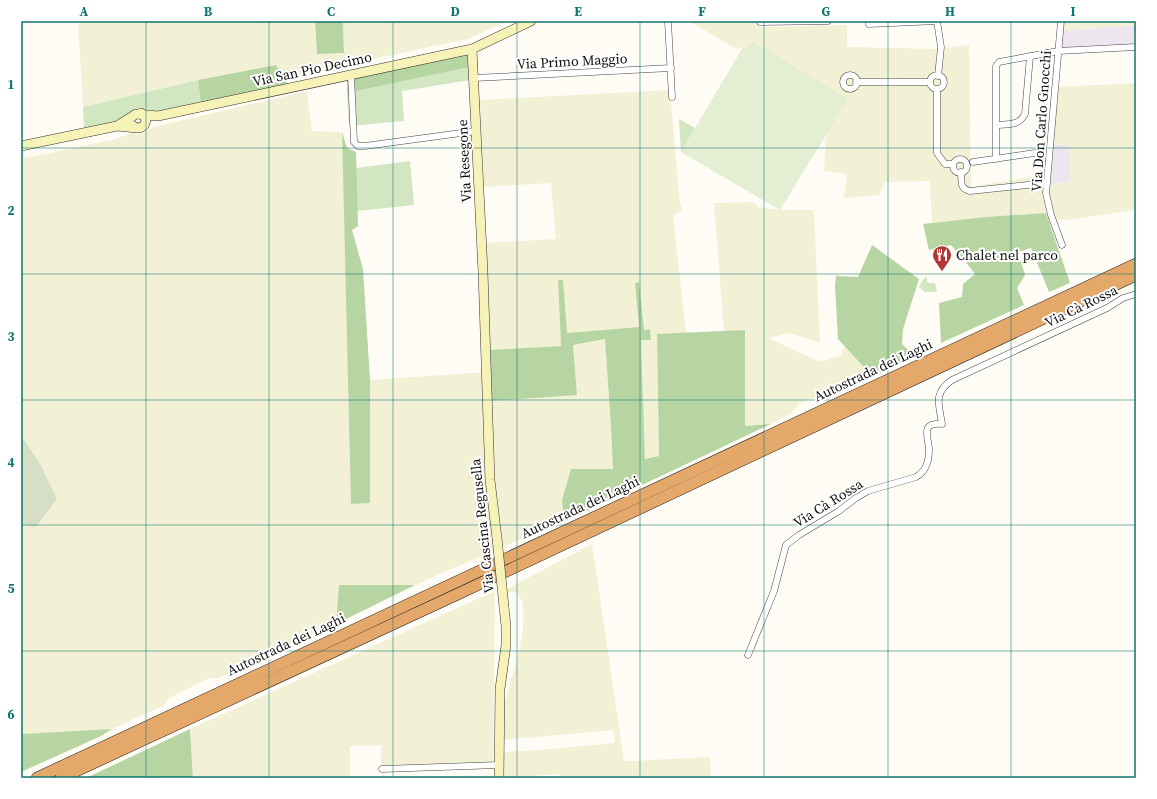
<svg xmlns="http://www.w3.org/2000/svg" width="1157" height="799" viewBox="0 0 1157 799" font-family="'Source Serif 4',serif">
<rect width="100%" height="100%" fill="#fefcf5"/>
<!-- industrial -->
<path fill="#ede6ee" d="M 1136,25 L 1136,49 L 1059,53 L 1061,31 Z
M 1052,144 L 1069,145 L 1070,181 L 1047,186 Z"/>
<!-- farmland -->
<path fill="#f2f1d6" d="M 78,21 L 315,21 L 317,54 L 344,53 L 343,21 L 508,21 L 468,39 L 345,65 L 284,78 L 276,65 L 198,80 L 83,107 Z
M 689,21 L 759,21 L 759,27 L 847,25 L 847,47 L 937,49 L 969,45 L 971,187 L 1041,175 L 1042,187 L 1070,181 L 1069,145 L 1052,144 L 1058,87 L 1136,83 L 1136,210 L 1066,220 L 1056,219 L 1046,213 L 986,217 L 932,223 L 930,181 L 885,182 L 880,195 L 844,198 L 847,174 L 824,171 L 826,135 L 753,41 L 748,48 L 743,47 L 736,49 Z
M 1064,21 L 1136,21 L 1136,25 L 1063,31 Z
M 670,90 L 679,196 L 682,210 L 673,215 L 686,333 L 657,335 L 659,456 L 645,459 L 641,340 L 650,340 L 650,330 L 644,330 L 639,282 L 635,283 L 639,327 L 566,333 L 563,280 L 558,280 L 561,346 L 489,350 L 484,243 L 556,239 L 551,183 L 483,187 L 480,100 Z
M 307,91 L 312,131 L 342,132 L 349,370 L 370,503 L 370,380 L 487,372 L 577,394 L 573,345 L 605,339 L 613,469 L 562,500 L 564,522 L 530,535 L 415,585 L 339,585 L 336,624 L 219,678 L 209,678 L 169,698 L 163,706 L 112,729 L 21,734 L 21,525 L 36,527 L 57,499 L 21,436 L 21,159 L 116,139 L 131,133 L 140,134 L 153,127 Z
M 754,202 L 758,207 L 780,210 L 814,210 L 820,343 L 789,333 L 768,338 L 820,362 L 840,356 L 845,346 L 873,377 L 857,381 L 847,386 L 835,388 L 799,404 L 790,414 L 771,424 L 745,426 L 745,330 L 724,331 L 714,203 Z
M 592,544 L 624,761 L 633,761 L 710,757 L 711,778 L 560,778 L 559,774 L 503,778 L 502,752 L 539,750 L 615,743 L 614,730 L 503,740 L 502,713 L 520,648 L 523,629 L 523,602 L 516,592 L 508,592 L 507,589 Z
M 495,591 L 493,763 L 381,767 L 381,745 L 350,746 L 350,778 L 193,778 L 190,729 Z"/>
<!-- green -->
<path fill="#d2e6c1" d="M 470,67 L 470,80 L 402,91 L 404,121 L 349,126 L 347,93 Z
M 198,80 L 201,105 L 84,129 L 83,107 Z
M 679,119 L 695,128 L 681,152 Z
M 410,161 L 414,205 L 357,211 L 356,168 Z
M 927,276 L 927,282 L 929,283 L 935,283 L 937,292 L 925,292 L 919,287 L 922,281 Z"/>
<!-- forest -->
<path fill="#b7d5a2" d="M 315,21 L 343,21 L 344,53 L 317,54 Z
M 469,54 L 470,67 L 347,93 L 347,79 Z
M 276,65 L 289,86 L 201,105 L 198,80 Z
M 342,132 L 347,148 L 356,152 L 358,226 L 352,230 L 363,269 L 370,380 L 370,503 L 351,504 Z
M 1046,213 L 1070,283 L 1049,292 L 1031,248 L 1018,252 L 1025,275 L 1017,288 L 1024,305 L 941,343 L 939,303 L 962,297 L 963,284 L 975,274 L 965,261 L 951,245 L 929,250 L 923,224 L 986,217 Z
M 872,245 L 919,279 L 903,329 L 902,344 L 908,350 L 925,344 L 928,350 L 873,377 L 838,339 L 835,285 L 836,276 L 858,277 Z
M 558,280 L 563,280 L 567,333 L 639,327 L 635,283 L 639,282 L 644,330 L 650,329 L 651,340 L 641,340 L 645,459 L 659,456 L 657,334 L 745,330 L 745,426 L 771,424 L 564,522 L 562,500 L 571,469 L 613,469 L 611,429 L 605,339 L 573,345 L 577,395 L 488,401 L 489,350 L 561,346 Z
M 339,585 L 415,585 L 336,624 Z
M 112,729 L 101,736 L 21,772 L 21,734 Z
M 190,729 L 193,778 L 86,778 Z"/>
<!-- cemetery -->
<path fill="#d6dfc6" d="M 21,436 L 39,462 L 57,499 L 36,527 L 21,525 Z"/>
<!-- pitch -->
<path fill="#e3eed2" d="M 752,41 L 848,99 L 780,210 L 681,152 L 743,47 L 748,48 Z"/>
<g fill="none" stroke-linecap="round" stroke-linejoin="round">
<!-- street casing -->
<g stroke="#434343" stroke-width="7">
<path id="street" d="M 668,21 L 672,97
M 937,21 L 941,47 L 938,76
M 1061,21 L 1046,193 L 1051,215 L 1062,245
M 760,22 L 828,21
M 869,24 L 937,21
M 351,75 L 354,142 L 358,146 L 365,146 L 476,131
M843 82a7 7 0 1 1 14 0a7 7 0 1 1-14 0Z
M930 82a7 7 0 1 1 14 0a7 7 0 1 1-14 0Z
M 474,78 L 671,68
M 856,82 L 930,82
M 937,89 L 937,153 L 945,164 L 953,164
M 996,125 C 1008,124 1019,126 1025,114 L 1030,56
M 996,159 L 996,66 L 999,62 L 1058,51 L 1136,47
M953 166a7 7 0 1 1 14 0a7 7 0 1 1-14 0Z
M 973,162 L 1035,153
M 961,172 C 962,182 959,188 970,191 L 1047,183
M 748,655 L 774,591 L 786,545 L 799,535 L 839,511 L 856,498 L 868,491 L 916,477 C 925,472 929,462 929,450 C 929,438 919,422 942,424 C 939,404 933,393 952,380 L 1107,308 L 1123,298 L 1136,294
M 382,769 L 499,765"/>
</g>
<!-- secondary casing -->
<g stroke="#323232" stroke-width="10">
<path id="secondary" d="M 472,49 L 483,272 L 490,480 L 497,538
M 132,125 L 137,128 C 146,128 149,119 141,113
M 117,126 L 136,114 L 158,116 L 472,49 L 531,21
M 21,146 L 117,126 L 137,128
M 499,778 L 500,689 L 506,645 L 506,626 L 504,607"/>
</g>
<!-- highway casing -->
<g stroke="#212121" stroke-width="12">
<path id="highway" d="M 37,778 L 1136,264
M 61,778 L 460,593 L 1136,275"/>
</g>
<!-- street -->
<use href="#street" stroke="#fff" stroke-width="6"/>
<!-- secondary -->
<use href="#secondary" stroke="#f7f2b7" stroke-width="9"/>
<!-- highway -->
<use href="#highway" stroke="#e5a86b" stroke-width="11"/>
<!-- secondary-bridge casing -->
<g stroke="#323232" stroke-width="10" stroke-linecap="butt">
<path id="secondary-bridge" d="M 497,538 L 504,607"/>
</g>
<!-- secondary-bridge -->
<use href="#secondary-bridge" stroke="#f7f2b7" stroke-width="9"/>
</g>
<!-- grid -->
<path fill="none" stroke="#0f766e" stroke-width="1" stroke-opacity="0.55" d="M 146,21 L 146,778M 269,21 L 269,778M 393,21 L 393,778M 517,21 L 517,778M 640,21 L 640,778M 764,21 L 764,778M 888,21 L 888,778M 1011,21 L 1011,778M 21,148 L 1136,148M 21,274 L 1136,274M 21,400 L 1136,400M 21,525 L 1136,525M 21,651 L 1136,651"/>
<!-- icons -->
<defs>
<g id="restaurant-pin" transform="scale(1)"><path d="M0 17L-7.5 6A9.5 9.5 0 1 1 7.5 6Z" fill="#b33637" stroke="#fff"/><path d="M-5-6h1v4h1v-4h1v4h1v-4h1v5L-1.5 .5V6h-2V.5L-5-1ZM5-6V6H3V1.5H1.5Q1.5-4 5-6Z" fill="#fff"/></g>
</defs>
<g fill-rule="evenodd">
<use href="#restaurant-pin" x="942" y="255"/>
</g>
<g text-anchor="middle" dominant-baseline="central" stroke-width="4" stroke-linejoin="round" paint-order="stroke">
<!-- street labels -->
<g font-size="14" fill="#101010" stroke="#fff">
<text transform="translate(572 61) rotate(-3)">Via Primo Maggio</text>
<text transform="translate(312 69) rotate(-12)">Via San Pio Decimo</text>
<text transform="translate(1041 121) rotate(-86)">Via Don Carlo Gnocchi</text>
<text transform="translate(464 161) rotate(-93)">Via Resegone</text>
<text transform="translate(1081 306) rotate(-26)">Via Cà Rossa</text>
<text transform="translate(873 370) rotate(-25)">Autostrada dei Laghi</text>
<text transform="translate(828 503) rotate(-32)">Via Cà Rossa</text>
<text transform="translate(580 507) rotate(-25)">Autostrada dei Laghi</text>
<text transform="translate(482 526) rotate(-96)">Via Cascina Regusella</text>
<text transform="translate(286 644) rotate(-25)">Autostrada dei Laghi</text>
</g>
<!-- poi labels -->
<g font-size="14" fill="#101010" stroke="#fff" text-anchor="start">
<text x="956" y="255">Chalet nel parco</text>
</g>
</g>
<!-- border -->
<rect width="1157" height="799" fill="none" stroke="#ffffff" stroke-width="44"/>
<rect x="22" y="22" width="1113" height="755" fill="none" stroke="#0f766e" stroke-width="1.5"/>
<g font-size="13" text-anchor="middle" font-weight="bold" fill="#0f766e">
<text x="84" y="16">A</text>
<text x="208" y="16">B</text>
<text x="331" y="16">C</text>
<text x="455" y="16">D</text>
<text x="578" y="16">E</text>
<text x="702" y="16">F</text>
<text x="826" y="16">G</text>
<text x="950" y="16">H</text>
<text x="1073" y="16">I</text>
<text x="11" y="89">1</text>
<text x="11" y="215">2</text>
<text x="11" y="341">3</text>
<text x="11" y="467">4</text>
<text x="11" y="593">5</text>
<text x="11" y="719">6</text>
</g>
</svg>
